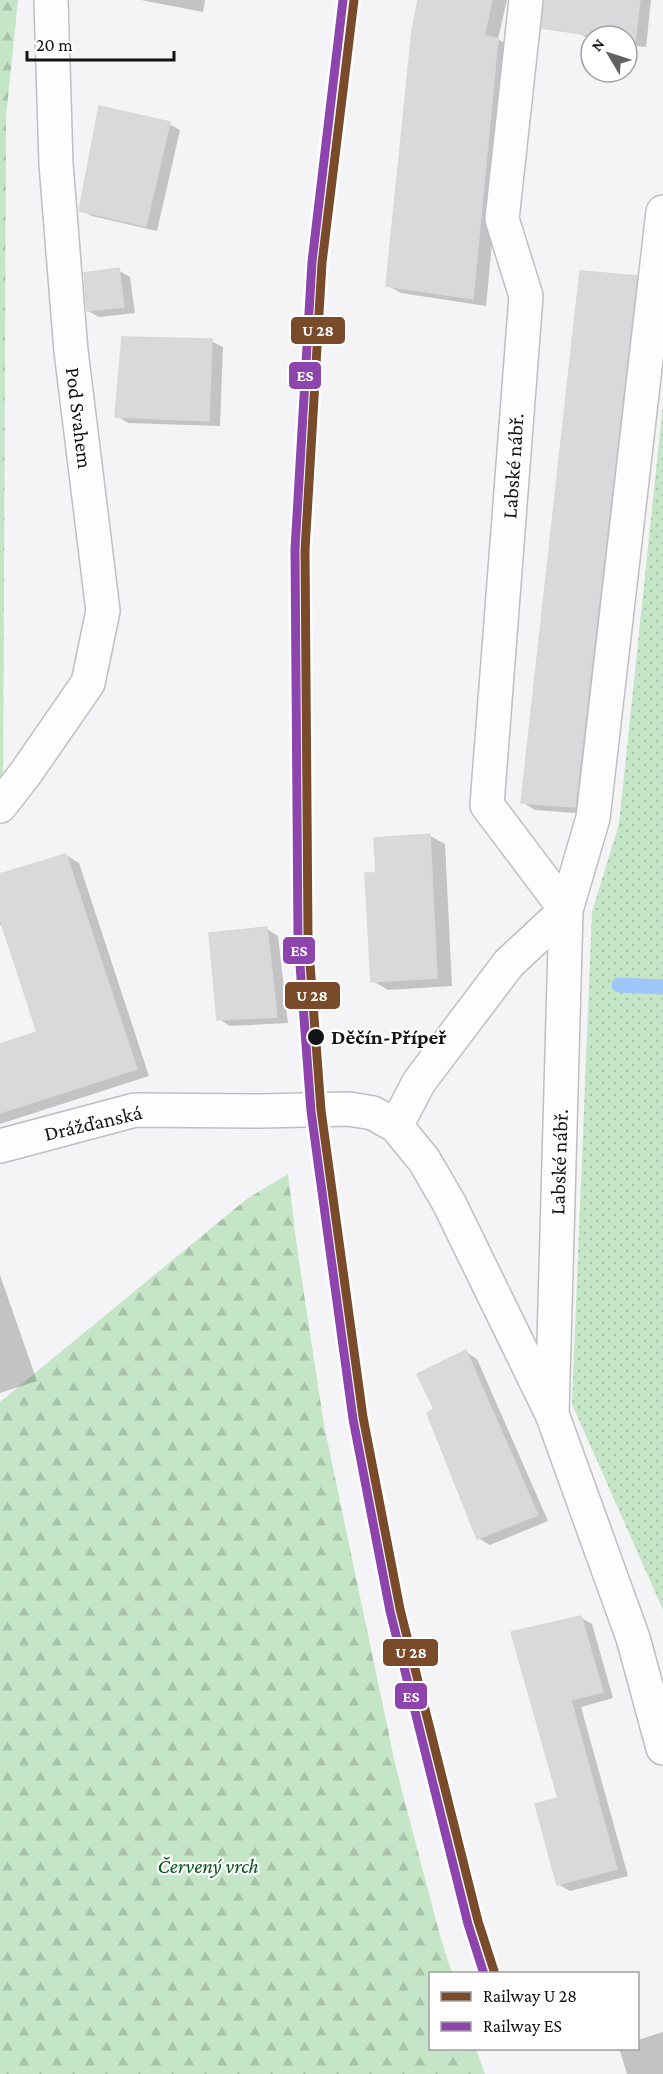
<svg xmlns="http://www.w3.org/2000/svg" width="663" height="2074" viewBox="0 0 663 2074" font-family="'Crimson Pro',serif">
<defs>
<pattern id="green-dots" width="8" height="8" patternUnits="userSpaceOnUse" patternTransform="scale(1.5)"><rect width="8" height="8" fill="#c4e5c6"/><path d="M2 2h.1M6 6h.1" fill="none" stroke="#a8c3a9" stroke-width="1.8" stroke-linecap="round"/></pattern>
<pattern id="forest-firs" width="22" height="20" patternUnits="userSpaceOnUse" patternTransform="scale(1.5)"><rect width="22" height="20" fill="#c4e5c6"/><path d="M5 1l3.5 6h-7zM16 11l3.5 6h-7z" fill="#a8c3a9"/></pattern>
</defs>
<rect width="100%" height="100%" fill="#f4f3f5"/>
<!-- green -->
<path fill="url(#green-dots)" d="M 663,404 L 663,1610 L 572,1404 L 592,912 L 619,824 Z"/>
<!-- forest -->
<path fill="url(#forest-firs)" d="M 0,0 L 18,0 L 6,117 L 3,817 L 0,819 Z
M 288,1174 L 297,1248 L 324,1425 L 396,1768 L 439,1932 L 452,1973 L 430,1974 L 430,2048 L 476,2049 L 485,2074 L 0,2074 L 0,1402 L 248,1198 Z"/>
<!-- shadow -->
<path fill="#0003" d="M 141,0 L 205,0 L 203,12 Z
M 420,0 L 507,0 L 498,39 L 511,47 L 486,306 L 401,293 L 388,286 Z
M 579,0 L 651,0 L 646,47 L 627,45 L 627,36 L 591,36 L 591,39 L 574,32 Z
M 169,124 L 180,130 L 157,231 L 92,216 L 80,210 Z
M 118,270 L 130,277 L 135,313 L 99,317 L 88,311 Z
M 636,278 L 649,285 L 588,814 L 535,810 L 522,802 Z
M 211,341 L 223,347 L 220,426 L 128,423 L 117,416 Z
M 430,836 L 445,844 L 452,986 L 388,990 L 373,981 L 377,874 Z
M 66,855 L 79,863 L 149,1076 L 0,1124 L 0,1046 L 39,1033 L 3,922 L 0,926 L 0,876 Z
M 267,929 L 278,936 L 288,1023 L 230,1026 L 219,1019 Z
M 0,1275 L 37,1381 L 0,1393 Z
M 466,1352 L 477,1359 L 548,1521 L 490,1545 L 478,1538 L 436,1410 Z
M 580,1617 L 592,1624 L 613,1698 L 581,1707 L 628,1876 L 570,1891 L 558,1884 L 560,1799 Z
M 663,2032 L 663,2074 L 627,2074 L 619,2048 L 638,2048 L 638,2040 Z"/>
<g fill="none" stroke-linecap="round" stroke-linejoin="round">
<!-- stream -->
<path stroke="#a0c5f8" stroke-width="15" d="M 619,985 L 663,987"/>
</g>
<!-- building -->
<path fill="#d9d8da" stroke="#d8d7d9" stroke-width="1.5" d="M 418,0 L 492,0 L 484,36 L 498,38 L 473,299 L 386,286 L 412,31 Z
M 544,0 L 640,0 L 635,42 L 627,41 L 627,36 L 595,36 L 542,28 Z
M 99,106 L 170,122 L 146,226 L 79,211 Z
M 119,268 L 124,307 L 87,311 L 84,273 Z
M 580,271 L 637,276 L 575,807 L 521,803 Z
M 122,337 L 212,339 L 209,421 L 115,417 Z
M 430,834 L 437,978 L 371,982 L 365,873 L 376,873 L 374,838 Z
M 66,854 L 137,1069 L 0,1113 L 0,1044 L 37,1032 L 0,919 L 0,874 Z
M 267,927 L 277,1017 L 217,1020 L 209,933 Z
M 466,1350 L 538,1515 L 477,1539 L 427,1413 L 434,1409 L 417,1374 Z
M 581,1616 L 603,1692 L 571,1700 L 617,1869 L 557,1885 L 535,1804 L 558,1798 L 511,1632 Z"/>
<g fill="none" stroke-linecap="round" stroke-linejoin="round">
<!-- minor casing -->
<g stroke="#bfbec0" stroke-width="36">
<path id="minor" d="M 526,0 L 502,219 L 526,296 L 487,805 L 566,910
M 0,806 L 25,774 L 88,683 L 103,611 L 71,351 L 56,164 L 51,0
M 396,1126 L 419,1082 L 509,963 L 566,910
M 0,1146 L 135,1110 L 260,1111 L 349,1109 L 373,1113 L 396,1126 L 424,1160 L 449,1203 L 552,1414 L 633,1638 L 663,1748
M 552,1414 L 566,910 L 593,818 L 663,212"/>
</g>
<!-- minor -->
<use href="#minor" stroke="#fdfdfe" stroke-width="33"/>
<!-- rail-1 casing -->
<g stroke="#fff" stroke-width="14">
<path id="rail-1" d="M 354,0 L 322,263 L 305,550 L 308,937 L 321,1110 L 363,1417 L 400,1609 L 478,1921 L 495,1974"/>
</g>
<!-- rail-2 casing -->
<g stroke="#fff" stroke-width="14">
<path id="rail-2" d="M 343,0 L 312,262 L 295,549 L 298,938 L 311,1111 L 353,1419 L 390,1611 L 468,1924 L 484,1974"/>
</g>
<!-- rail-1 -->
<use href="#rail-1" stroke="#7a4b2a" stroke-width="9"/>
<!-- rail-2 -->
<use href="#rail-2" stroke="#8e44ad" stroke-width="9"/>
</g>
<!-- markers -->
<circle fill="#131214" stroke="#fff" stroke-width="2" cx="316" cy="1037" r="9"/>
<g text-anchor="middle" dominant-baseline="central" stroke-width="4.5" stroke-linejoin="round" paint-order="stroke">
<!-- street labels -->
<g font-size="21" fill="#131214" stroke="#fff">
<text transform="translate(79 418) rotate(83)">Pod Svahem</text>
<text transform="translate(513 466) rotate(-86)">Labské nábř.</text>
<text transform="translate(93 1123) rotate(-13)">Drážďanská</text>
<text transform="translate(559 1162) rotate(-88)">Labské nábř.</text>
</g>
<!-- stop labels -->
<g font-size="21" font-weight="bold" fill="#131214" stroke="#fff" text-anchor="start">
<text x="331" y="1037">Děčín-Přípeř</text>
</g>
<!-- park labels -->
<g font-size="21" font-style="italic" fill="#035618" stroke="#fff">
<text x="208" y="1866">Červený vrch</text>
</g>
</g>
<g stroke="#fff" stroke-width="2">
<rect x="290" y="316" width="56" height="29" rx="6" fill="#7a4b2a"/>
<rect x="288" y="361" width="34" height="29" rx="6" fill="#8e44ad"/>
<rect x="282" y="936" width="34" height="29" rx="6" fill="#8e44ad"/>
<rect x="284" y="981" width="57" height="29" rx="6" fill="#7a4b2a"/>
<rect x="382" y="1638" width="57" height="29" rx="6" fill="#7a4b2a"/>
<rect x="394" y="1682" width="34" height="28" rx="6" fill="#8e44ad"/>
</g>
<g font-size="16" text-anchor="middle" font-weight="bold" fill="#fff">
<text x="318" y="336">U 28</text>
<text x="305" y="381">ES</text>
<text x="299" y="956">ES</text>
<text x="312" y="1001">U 28</text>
<text x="411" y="1658">U 28</text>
<text x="411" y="1702">ES</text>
</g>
<!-- legend -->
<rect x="429" y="1972" width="210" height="78" fill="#ffffff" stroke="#a1a0a1" stroke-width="1.5"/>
<rect x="441" y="1992" width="30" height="9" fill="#7a4b2a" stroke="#a1a0a1" stroke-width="1.5"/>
<text x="483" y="2002" font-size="18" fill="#131214">Railway U 28</text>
<rect x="441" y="2022" width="30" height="9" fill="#8e44ad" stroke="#a1a0a1" stroke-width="1.5"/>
<text x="483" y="2032" font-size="18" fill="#131214">Railway ES</text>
<!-- north arrow -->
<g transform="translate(609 54) rotate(309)"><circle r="28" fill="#ffffff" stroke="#a1a0a1" stroke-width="1.5"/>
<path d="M0-4.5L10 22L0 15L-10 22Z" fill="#626163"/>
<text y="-9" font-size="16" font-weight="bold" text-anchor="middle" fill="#131214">N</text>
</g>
<!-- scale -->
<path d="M27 51v9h147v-9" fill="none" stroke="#131214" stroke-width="3"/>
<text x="36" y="51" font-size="18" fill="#131214" stroke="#ffffff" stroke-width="4.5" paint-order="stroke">20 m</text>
</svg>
